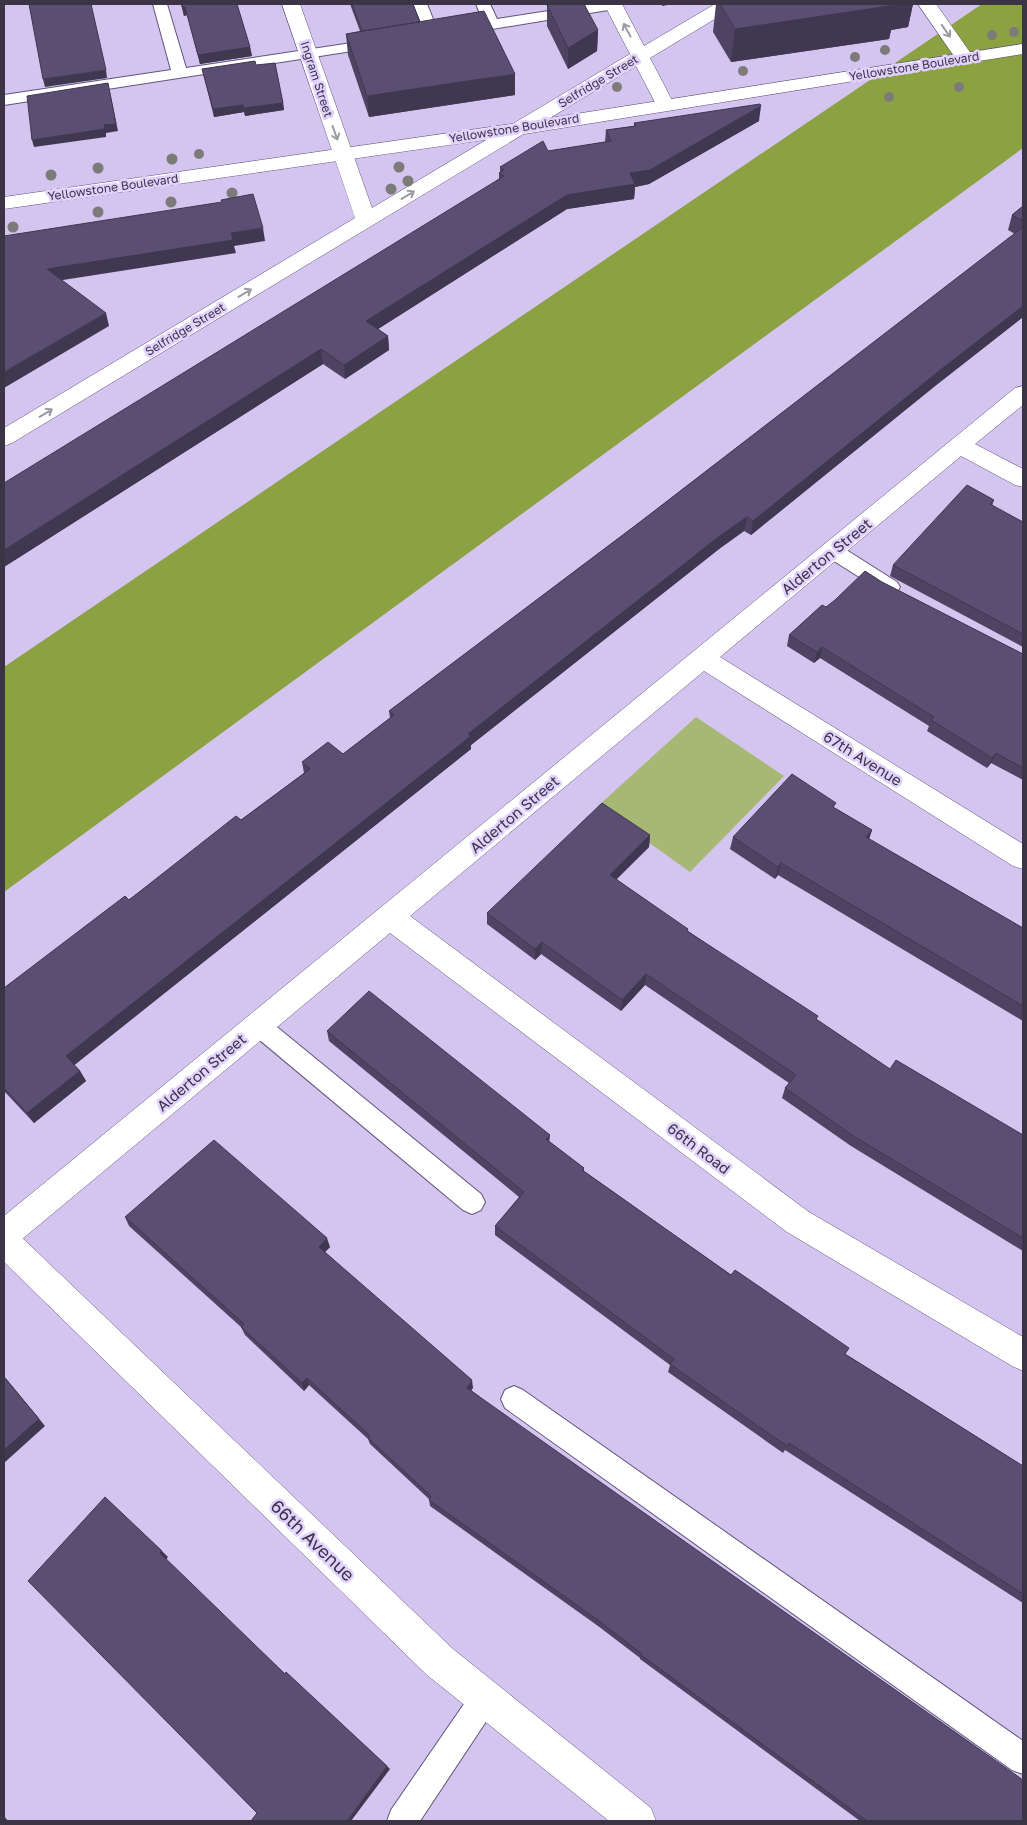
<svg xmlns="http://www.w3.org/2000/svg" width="1027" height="1825" viewBox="0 0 1027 1825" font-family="'Golos Text',sans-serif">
<rect width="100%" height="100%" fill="#d3c4f0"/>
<!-- green -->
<path fill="#a7b874" d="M 696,717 L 784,776 L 690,872 L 598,806 Z"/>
<!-- forest -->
<path fill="#8ca141" d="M 982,4 L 1023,4 L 1023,148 L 4,892 L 4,667 Z"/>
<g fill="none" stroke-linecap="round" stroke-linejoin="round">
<!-- lane casing -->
<g stroke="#62547a" stroke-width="2">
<path id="lane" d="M 153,4 L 167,4 L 186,68 L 378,39 L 383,40 L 385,43 L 383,46 L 378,47 L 4,105 L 4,95 L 171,70 Z
M 413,4 L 427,4 L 439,34 L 437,37 L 427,37 Z
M 476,4 L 490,4 L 497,19 L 594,4 L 621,5 L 619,8 L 614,9 L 492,29 L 462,33 L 457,32 L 455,29 L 457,26 L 483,21 Z
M 833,544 L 840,546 L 897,582 L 900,587 L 897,592 L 890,594 L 883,592 L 826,556 L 823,551 L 826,546 Z
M 258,1015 L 266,1018 L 481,1194 L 485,1202 L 481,1210 L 472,1214 L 463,1210 L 250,1032 L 246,1025 L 250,1018 Z
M 514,1386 L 523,1390 L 1023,1741 L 1023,1774 L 1012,1770 L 505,1408 L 501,1399 L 505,1390 Z
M 485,1683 L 495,1688 L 500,1698 L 495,1708 L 420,1821 L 387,1821 L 391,1810 L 475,1688 Z"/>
</g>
<!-- street casing -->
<g stroke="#62547a" stroke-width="1">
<path id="street" d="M 282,4 L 300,4 L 372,208 L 630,54 L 604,4 L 622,4 L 644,46 L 715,4 L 736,4 L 733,8 L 650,58 L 674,104 L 672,108 L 665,110 L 658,108 L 636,66 L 12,443 L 4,446 L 4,428 L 355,218 Z
M 918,4 L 936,4 L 974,58 L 972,62 L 965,64 L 958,62 Z
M 1023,386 L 1023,405 L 975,444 L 1023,469 L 1023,487 L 1015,485 L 961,456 L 720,657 L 1023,844 L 1023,869 L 1013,866 L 704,671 L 410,916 L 809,1212 L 1023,1337 L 1023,1371 L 1012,1366 L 787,1232 L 390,933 L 15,1245 L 4,1250 L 4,1216 L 1015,388 Z"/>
</g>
<!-- secondary casing -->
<g stroke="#62547a" stroke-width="1">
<path id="secondary" d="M 1023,44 L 1023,54 L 518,135 L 4,209 L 4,197 L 518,123 Z
M 4,1226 L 15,1231 L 453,1649 L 651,1808 L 656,1821 L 609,1821 L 427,1675 L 4,1262 Z"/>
</g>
<!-- lane -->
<use href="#lane" fill="#fff" fill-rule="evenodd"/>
<!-- street -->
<use href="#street" fill="#fff" fill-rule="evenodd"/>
<!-- secondary -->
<use href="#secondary" fill="#fff" fill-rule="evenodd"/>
</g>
<!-- trees -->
<g fill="#7d7b79">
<circle cx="1014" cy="32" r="5"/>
<circle cx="992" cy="35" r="5"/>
<circle cx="885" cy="50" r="5"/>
<circle cx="855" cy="57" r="5"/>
<circle cx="743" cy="71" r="5"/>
<circle cx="617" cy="87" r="5"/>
<circle cx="959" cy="87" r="5"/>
<circle cx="889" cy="97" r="5"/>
<circle cx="199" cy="154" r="5"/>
<circle cx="172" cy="159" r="5.5"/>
<circle cx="399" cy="167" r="5.5"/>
<circle cx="98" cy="168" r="5.5"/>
<circle cx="51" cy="175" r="5.5"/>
<circle cx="408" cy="181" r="5.5"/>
<circle cx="391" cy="189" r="5.5"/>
<circle cx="232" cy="193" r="5.5"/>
<circle cx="171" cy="202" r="5.5"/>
<circle cx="98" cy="212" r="5.5"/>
<circle cx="13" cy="227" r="5.5"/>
</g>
<!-- wall -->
<path fill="#4e4363" d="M 181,4 L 237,4 L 250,47 L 252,56 L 200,64 L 187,15 L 184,16 Z
M 350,4 L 413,4 L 420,22 L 515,95 L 369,117 L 348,55 L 346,34 L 360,31 Z
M 716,4 L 913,4 L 908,27 L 891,30 L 889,39 L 731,62 L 713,32 Z
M 547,5 L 598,30 L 597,51 L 568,69 L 547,26 Z
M 256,65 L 283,103 L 284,110 L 245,116 L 244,112 L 214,117 L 202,69 Z
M 759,121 L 649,184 L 635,187 L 634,199 L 567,209 L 378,329 L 388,336 L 389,350 L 345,379 L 323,364 L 4,567 L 499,179 L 499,173 L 500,172 L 500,167 L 548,151 L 605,142 L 606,130 L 634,126 L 634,123 Z
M 1023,206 L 1023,317 L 935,386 L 751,535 L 744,531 L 719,549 L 471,745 L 471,749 L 74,1065 L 80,1071 L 86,1081 L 34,1123 L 4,1091 L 4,988 L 241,820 L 304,773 L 302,762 L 343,754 L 390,718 L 389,711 L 640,522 L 1015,234 L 1008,230 L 1012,215 Z
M 994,500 L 992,506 L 1023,522 L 1023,647 L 890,576 L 893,565 Z
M 882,582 L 1023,654 L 1023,780 L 991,763 L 987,768 L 927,731 L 929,726 L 820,658 L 814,663 L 787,646 L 789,635 L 826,607 Z
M 835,808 L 872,830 L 869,839 L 1023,928 L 1023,1021 L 778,875 L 775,879 L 730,849 L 733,837 Z
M 650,835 L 649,847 L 616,879 L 688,931 L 817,1020 L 890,1069 L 1023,1135 L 1023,1251 L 851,1146 L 782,1098 L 785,1088 L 789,1083 L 645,985 L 621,1011 L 541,954 L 535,960 L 487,924 L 487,913 Z
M 327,1031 L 549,1142 L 584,1168 L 584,1171 L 731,1275 L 845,1354 L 1023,1466 L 1023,1603 L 785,1450 L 783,1453 L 742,1424 L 668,1372 L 670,1365 L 495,1235 L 495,1226 L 519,1197 L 329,1041 Z
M 125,1217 L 330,1247 L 325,1252 L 473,1388 L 471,1390 L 1023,1821 L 860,1821 L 640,1659 L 640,1658 L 598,1626 L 430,1506 L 429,1499 L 370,1444 L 368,1439 L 309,1385 L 304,1391 L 245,1335 L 241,1327 L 129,1226 Z"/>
<!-- shaded-wall -->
<path fill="#403750" d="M 662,4 L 673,4 L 662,6 Z
M 889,4 L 913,4 L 908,27 L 891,30 L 889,39 L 731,62 L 735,29 Z
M 182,7 L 185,7 L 187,15 L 184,16 Z
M 598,30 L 597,51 L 568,69 L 568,48 Z
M 250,47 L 252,56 L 200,64 L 198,55 Z
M 106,70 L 107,78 L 45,87 L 43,79 Z
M 515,74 L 515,95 L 369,117 L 367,96 Z
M 108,83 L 118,131 L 106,133 L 106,137 L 34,147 L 32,140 L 104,125 Z
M 283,103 L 284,110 L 245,116 L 244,108 Z
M 243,105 L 244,112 L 214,117 L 213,109 Z
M 761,106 L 759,121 L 649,184 L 635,187 L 634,199 L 567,209 L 367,336 L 366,321 L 567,195 L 630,173 Z
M 263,228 L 265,241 L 234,246 L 236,253 L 50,282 L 47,269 L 231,233 Z
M 1023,306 L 1023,317 L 935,386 L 751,535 L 753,521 L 939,371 Z
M 106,313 L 109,326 L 4,388 L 4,372 Z
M 388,336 L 389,350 L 345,379 L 344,365 Z
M 321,349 L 323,364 L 4,567 L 4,550 Z
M 747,517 L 744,531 L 719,549 L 471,745 L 471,749 L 72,1067 L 66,1056 L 468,734 L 721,535 Z
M 822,647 L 820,658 L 814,663 L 817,652 Z
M 996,753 L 991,763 L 987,768 L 992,758 Z
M 872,830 L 868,842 L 866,837 Z
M 650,835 L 649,847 L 609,887 L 610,875 Z
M 781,863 L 778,875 L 775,879 L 778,867 Z
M 542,942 L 541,954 L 535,960 L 535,949 Z
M 646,974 L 645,985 L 621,1011 L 622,1000 Z
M 80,1071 L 86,1081 L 34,1123 L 27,1113 Z
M 550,1135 L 549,1145 L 546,1139 Z
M 327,1238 L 330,1247 L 322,1255 L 319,1247 Z
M 4,1376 L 45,1426 L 4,1463 Z
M 307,1378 L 309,1385 L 304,1391 L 302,1383 Z
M 472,1380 L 473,1388 L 467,1395 L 467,1388 Z
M 162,1551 L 168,1557 L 166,1560 L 160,1553 Z
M 387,1766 L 390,1769 L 351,1821 L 347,1821 Z
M 4,1816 L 8,1821 L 4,1821 Z"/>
<!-- building -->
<path fill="#5b4e73" stroke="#403750" d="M 29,4 L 91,4 L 106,70 L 43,79 Z
M 182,4 L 237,4 L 250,47 L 198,55 L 185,7 L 182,7 Z
M 352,4 L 413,4 L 420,22 L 362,31 Z
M 556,4 L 584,4 L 598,30 L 568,48 L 547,5 Z
M 720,4 L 895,4 L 896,5 L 735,29 Z
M 484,11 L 515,74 L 367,96 L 346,34 Z
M 255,61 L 256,65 L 275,63 L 283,103 L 244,108 L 243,105 L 213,109 L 202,69 Z
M 108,83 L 116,124 L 104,125 L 105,129 L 32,140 L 27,96 Z
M 760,104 L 761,106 L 650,170 L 630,173 L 635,184 L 567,195 L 366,321 L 388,336 L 344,365 L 321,349 L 4,550 L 4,483 L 504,176 L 499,173 L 504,170 L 500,167 L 543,141 L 548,151 L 611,141 L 606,130 L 636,126 L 634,123 Z
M 253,194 L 263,228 L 231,233 L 233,240 L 47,269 L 106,313 L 4,372 L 4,236 L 222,202 L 221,200 Z
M 1023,206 L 1023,221 L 1012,215 Z
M 1023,227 L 1023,306 L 939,371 L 753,521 L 747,517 L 721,535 L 468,734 L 471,736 L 66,1056 L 80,1071 L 27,1113 L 4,1088 L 4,988 L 125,896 L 129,900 L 236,816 L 241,820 L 310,769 L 302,762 L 328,742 L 343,754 L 394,715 L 389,711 L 640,522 Z
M 967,485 L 994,500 L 990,504 L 1023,522 L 1023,634 L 893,565 Z
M 865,571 L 882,582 L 1023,654 L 1023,768 L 996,753 L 992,758 L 931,720 L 934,717 L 822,647 L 817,652 L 789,635 L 822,605 L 826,607 L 835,600 Z
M 792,774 L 836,803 L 833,807 L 872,830 L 866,837 L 1023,928 L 1023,1006 L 781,863 L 778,867 L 733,837 Z
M 602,803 L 650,835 L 610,875 L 688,929 L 687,931 L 818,1016 L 816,1019 L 890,1069 L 896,1060 L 1023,1135 L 1023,1238 L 855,1137 L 785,1088 L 796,1075 L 646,974 L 622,1000 L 542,942 L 535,949 L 487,913 Z
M 369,991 L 550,1135 L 546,1139 L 584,1168 L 582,1170 L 731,1275 L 735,1270 L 849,1348 L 845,1354 L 1023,1466 L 1023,1594 L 789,1443 L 787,1446 L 745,1417 L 670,1364 L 674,1359 L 495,1226 L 524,1192 L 327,1031 Z
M 214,1140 L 327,1238 L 319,1247 L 472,1380 L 467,1388 L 1023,1780 L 1023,1821 L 867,1821 L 641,1655 L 642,1654 L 599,1621 L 429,1500 L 431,1496 L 368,1438 L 370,1436 L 307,1378 L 302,1383 L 241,1327 L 244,1324 L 125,1217 Z
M 4,1377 L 39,1419 L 4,1450 Z
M 105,1497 L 162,1551 L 160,1553 L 285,1674 L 286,1672 L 387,1766 L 347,1821 L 251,1821 L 257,1813 L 28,1581 Z"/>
<!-- one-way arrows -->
<defs><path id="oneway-shaft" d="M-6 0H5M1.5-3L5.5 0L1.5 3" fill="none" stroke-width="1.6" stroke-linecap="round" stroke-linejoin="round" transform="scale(1.25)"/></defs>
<g stroke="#9c9aa2">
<use href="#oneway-shaft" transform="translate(627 30) rotate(-118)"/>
<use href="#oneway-shaft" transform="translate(946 31) rotate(55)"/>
<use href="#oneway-shaft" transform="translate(335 133) rotate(71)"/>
<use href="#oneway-shaft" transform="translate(408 195) rotate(-31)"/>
<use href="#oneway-shaft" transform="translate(245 293) rotate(-31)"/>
<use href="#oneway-shaft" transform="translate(46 413) rotate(-31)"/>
</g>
<g text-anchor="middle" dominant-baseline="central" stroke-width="5" stroke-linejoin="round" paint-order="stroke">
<!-- far-street labels -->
<g font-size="12" fill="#3a3445" stroke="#e0d1fd">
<text transform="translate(914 66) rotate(-9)">Yellowstone Boulevard</text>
<text transform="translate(317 79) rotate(72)">Ingram Street</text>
<text transform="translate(598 81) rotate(-31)">Selfridge Street</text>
<text transform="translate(514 128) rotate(-9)">Yellowstone Boulevard</text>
<text transform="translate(113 187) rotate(-8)">Yellowstone Boulevard</text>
<text transform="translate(185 329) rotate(-31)">Selfridge Street</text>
</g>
<!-- street labels -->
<g font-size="15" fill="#3a3445" stroke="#e0d1fd">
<text transform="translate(826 556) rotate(-39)">Alderton Street</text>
<text transform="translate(863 758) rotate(32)">67th Avenue</text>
<text transform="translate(514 814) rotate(-40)">Alderton Street</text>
<text transform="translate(201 1072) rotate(-40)">Alderton Street</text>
<text transform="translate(699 1148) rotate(37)">66th Road</text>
</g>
<!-- near-street labels -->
<g font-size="18" fill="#3a3445" stroke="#e0d1fd">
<text transform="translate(313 1540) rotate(44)">66th Avenue</text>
</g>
</g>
<!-- border -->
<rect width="1027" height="1825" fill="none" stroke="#3a3445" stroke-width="10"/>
</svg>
